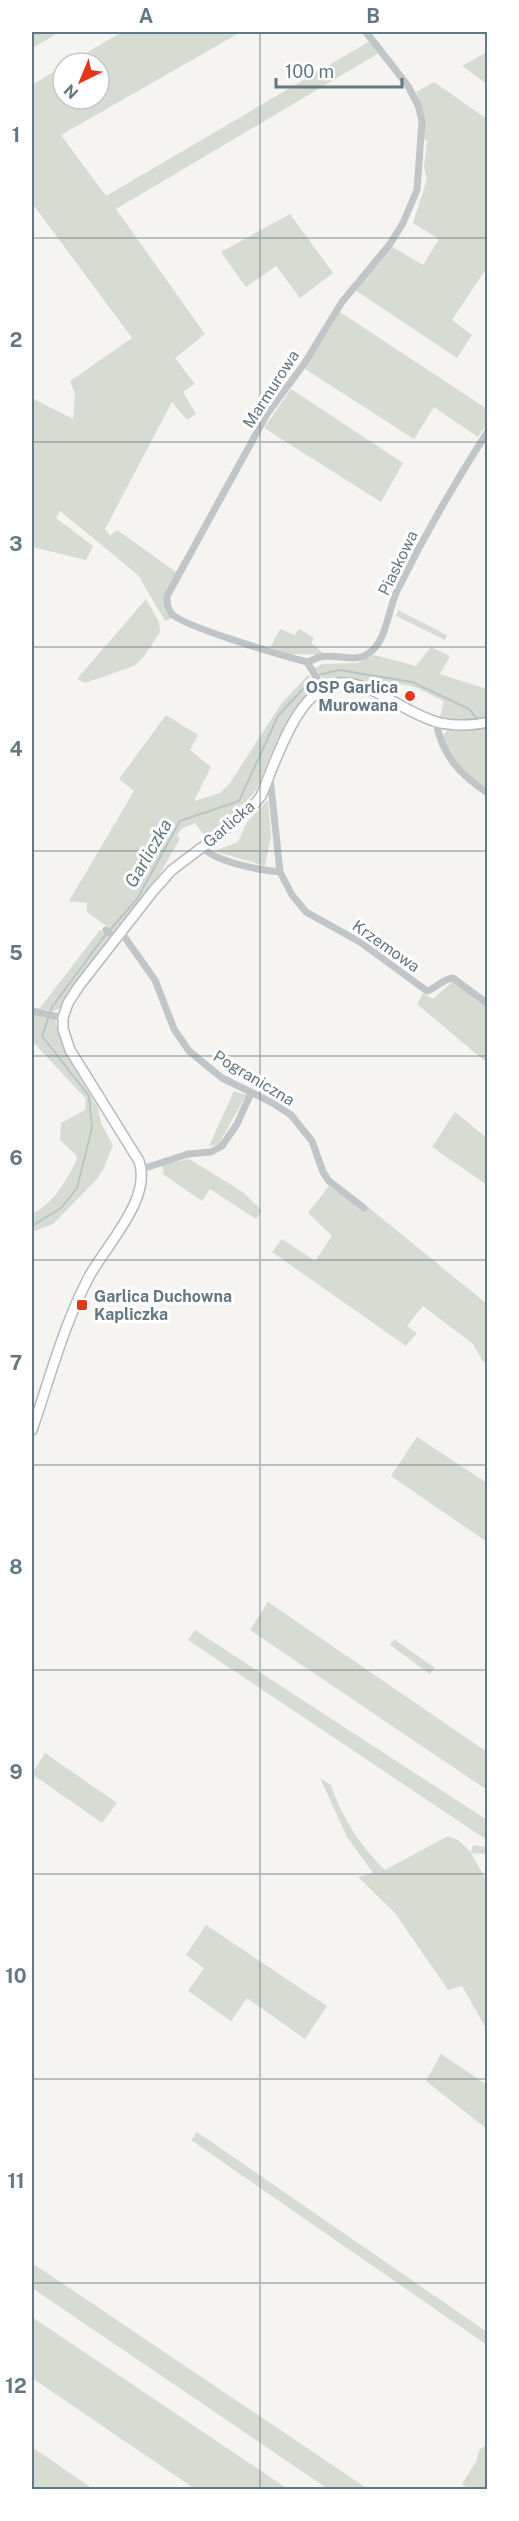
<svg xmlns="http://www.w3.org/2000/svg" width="519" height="2521" viewBox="0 0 519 2521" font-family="'Public Sans',sans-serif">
<rect width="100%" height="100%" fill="#f5f4f0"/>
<!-- green -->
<path fill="#d6dcd1" d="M 32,32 L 60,32 L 32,48 Z
M 122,32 L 241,32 L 61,135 L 106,196 L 370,41 L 379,53 L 116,209 L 205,334 L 175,358 L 195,384 L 183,392 L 196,414 L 187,420 L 172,402 L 105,529 L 110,536 L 117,530 L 176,572 L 166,590 L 164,603 L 173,618 L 165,621 L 138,575 L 60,511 L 56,518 L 93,546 L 86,560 L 33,547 L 32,550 L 32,398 L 73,419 L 75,394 L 70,381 L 132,338 L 32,203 L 32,85 L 63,66 L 63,99 L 99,99 L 99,63 L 69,63 Z
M 487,52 L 487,84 L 462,66 Z
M 434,82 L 487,119 L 487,274 L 484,272 L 452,320 L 472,335 L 457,358 L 355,290 L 391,246 L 423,265 L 439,239 L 413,223 L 427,179 L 424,167 L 427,142 L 424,138 L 422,106 L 416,92 Z
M 290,214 L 333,273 L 300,298 L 276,266 L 246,287 L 221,252 Z
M 340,312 L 487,409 L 487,424 L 478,437 L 434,407 L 414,439 L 305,369 Z
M 291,389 L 403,463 L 381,502 L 264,428 Z
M 146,599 L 159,622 L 160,632 L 143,658 L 134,666 L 85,683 L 77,679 Z
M 398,610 L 447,635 L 445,640 L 396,616 Z
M 280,629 L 295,635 L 299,629 L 314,638 L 311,643 L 326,655 L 291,654 L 270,648 Z
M 431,647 L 450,656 L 440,674 L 487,689 L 487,788 C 467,775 452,760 442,738 L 454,719 L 440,717 L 444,701 L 415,687 L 398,684 L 378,686 L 365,681 L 324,680 L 315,668 L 322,664 L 357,663 L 374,655 L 416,666 Z
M 308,675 L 315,682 L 277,741 L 256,790 L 233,817 L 206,838 L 195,823 L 181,829 L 177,835 L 180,839 L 158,877 L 115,932 L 87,912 L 87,903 L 69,901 L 134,791 L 119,779 L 166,715 L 198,735 L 190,750 L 211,767 L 194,801 L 220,793 L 230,783 L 281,704 Z
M 268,800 L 271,836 L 265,866 L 214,851 L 238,842 L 247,822 Z
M 100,930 L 110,938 L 60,1008 L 54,1011 L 39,1009 Z
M 452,982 L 458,984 L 487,1007 L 487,1063 L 417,1004 L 423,993 L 433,999 Z
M 32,1014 L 55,1020 L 64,1050 L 98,1108 L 101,1123 L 113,1145 L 104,1168 L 97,1179 L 53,1224 L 32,1232 L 32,1214 C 55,1202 65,1182 77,1160 L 76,1155 L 60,1140 L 61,1123 L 85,1110 L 86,1099 L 32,1041 Z
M 234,1091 L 246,1095 L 219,1144 L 209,1146 Z
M 455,1112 L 487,1138 L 487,1185 L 432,1147 Z
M 189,1159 L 243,1192 L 262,1211 L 256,1219 L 210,1189 L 202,1201 L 164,1175 L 162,1165 Z
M 329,1186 L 364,1210 L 368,1207 L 487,1304 L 487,1365 L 482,1360 L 473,1344 L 423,1306 L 407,1326 L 417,1333 L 406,1346 L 272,1252 L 282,1239 L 315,1261 L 332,1236 L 308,1213 Z
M 417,1437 L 487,1483 L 487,1542 L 391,1476 Z
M 268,1602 L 487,1752 L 487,1790 L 250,1630 Z
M 195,1630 L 487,1820 L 487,1840 L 188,1640 Z
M 394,1639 L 435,1668 L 430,1674 L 390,1645 Z
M 45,1753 L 117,1803 L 102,1823 L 32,1774 Z
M 320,1778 L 331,1785 C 342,1818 361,1847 385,1870 L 448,1836 L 458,1840 L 471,1852 L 473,1845 L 487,1847 L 487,1854 L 471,1853 L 487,1882 L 487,2030 L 462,1986 L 448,1990 L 395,1913 L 358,1877 L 373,1873 L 347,1837 Z
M 206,1925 L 327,2006 L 305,2039 L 247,1998 L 231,2021 L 188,1991 L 204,1968 L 186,1955 Z
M 441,2054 L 487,2085 L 487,2129 L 426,2081 Z
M 197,2132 L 487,2332 L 487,2345 L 191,2140 Z
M 32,2263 L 368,2489 L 328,2489 L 32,2288 Z
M 32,2317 L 288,2489 L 195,2489 L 32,2378 Z
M 487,2445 L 487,2489 L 469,2489 L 462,2484 L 476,2462 L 480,2449 Z
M 32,2447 L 93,2489 L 37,2489 L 32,2486 Z"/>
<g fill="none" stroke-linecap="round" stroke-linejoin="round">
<!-- stream -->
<path stroke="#b7c5c7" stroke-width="2" d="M 32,1226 L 61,1208 L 77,1188 L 92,1128 L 89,1096 L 42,1036 L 52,1007 L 103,938 L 137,899 L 180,821 L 239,801 L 278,716 L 315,676 L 339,670 L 412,682 L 469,709 L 480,722"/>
<!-- secondary casing -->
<g stroke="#b4babe" stroke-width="12">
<path id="secondary" d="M 32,1430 C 50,1378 64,1323 90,1275 C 108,1243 152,1198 139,1161 L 70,1050 L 63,1029 L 63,1018 L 68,1003 L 79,986 L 154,890 L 172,870 L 225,830 L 253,806 L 261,796 C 272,769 282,740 297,716 C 342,645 386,708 437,722 C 452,726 472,726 488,722"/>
</g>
<!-- street -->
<path stroke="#c0c5c7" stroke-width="7" d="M 307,662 C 311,661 316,658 320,657 C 336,653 355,664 369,653 C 387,641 388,609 397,591 C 424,536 455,482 488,431
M 323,688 L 307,662 C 284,656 184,627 172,614 C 167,608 167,603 167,596 L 267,414 L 304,364 L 342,302 L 390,244 L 403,223 L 417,190 L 422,121 L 418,105 L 408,86 L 366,32
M 436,722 C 442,755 460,775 488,793
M 270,777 L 280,872 L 292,895 L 306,912 L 360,942 L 427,991 C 437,988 442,979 453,978 L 488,1004
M 202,847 C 215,862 260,870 280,872
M 106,930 L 116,938
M 121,932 L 155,980 L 174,1029 L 189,1051 L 222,1078 L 273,1103 L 291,1115 L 312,1141 L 323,1172 L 329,1181 L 364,1208
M 32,1011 L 63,1018
M 142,1169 L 188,1154 L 211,1152 L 222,1146 L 237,1124 L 251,1093"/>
<!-- secondary -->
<use href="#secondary" stroke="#fff" stroke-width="9"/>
</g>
<!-- grid -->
<path fill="none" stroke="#637882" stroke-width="1.5" stroke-opacity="0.55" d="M 260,32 L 260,2490M 32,238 L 488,238M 32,442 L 488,442M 32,647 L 488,647M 32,851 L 488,851M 32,1056 L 488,1056M 32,1260 L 488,1260M 32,1465 L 488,1465M 32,1670 L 488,1670M 32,1874 L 488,1874M 32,2079 L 488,2079M 32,2283 L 488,2283"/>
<!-- markers -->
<g fill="#e53620" stroke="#fff" stroke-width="2">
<circle cx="410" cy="696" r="6"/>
<rect x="76" y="1299" width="12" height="12" rx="3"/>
</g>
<g text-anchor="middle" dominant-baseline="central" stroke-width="6" stroke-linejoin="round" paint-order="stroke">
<!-- street labels -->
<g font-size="16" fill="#637882" stroke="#fff">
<text transform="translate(271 389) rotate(-57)">Marmurowa</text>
<text transform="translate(398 563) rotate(-64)">Piaskowa</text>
<text transform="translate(229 824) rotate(-41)">Garlicka</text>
<text transform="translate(386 946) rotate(35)">Krzemowa</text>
<text transform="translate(254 1078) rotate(31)">Pograniczna</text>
</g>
<!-- poi labels -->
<g font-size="16" font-weight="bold" fill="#637882" stroke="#fff" text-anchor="end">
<text x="398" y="687">OSP Garlica<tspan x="398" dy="18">Murowana</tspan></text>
<text x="94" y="1296" text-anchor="start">Garlica Duchowna<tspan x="94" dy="18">Kapliczka</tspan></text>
</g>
<!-- water labels -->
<g font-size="18" font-style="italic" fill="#5f7b7f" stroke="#fff">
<text transform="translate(148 853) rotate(-60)">Garliczka</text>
</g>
</g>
<!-- border -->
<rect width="519" height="2521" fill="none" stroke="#ffffff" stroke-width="66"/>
<!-- north arrow -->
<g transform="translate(81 81) rotate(223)"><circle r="28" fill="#ffffff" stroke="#c1c9cd" stroke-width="1.5"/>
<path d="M0-4.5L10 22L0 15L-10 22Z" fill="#e53620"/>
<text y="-9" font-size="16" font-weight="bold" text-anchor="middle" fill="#637882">N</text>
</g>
<!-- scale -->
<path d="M276 78v9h126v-9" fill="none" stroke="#637882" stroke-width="3"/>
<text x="285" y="78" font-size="18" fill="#637882" stroke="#ffffff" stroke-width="4.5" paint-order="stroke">100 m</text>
<rect x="33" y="33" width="453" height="2455" fill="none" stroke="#637882" stroke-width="2"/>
<g font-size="20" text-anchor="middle" font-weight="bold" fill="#637882">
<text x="146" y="23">A</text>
<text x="373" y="23">B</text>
<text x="16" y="142">1</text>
<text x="16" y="347">2</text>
<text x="16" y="551">3</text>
<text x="16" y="756">4</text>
<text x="16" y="960">5</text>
<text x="16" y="1165">6</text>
<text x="16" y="1370">7</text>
<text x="16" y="1574">8</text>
<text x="16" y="1779">9</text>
<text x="16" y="1983">10</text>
<text x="16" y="2188">11</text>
<text x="16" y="2393">12</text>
</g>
</svg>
